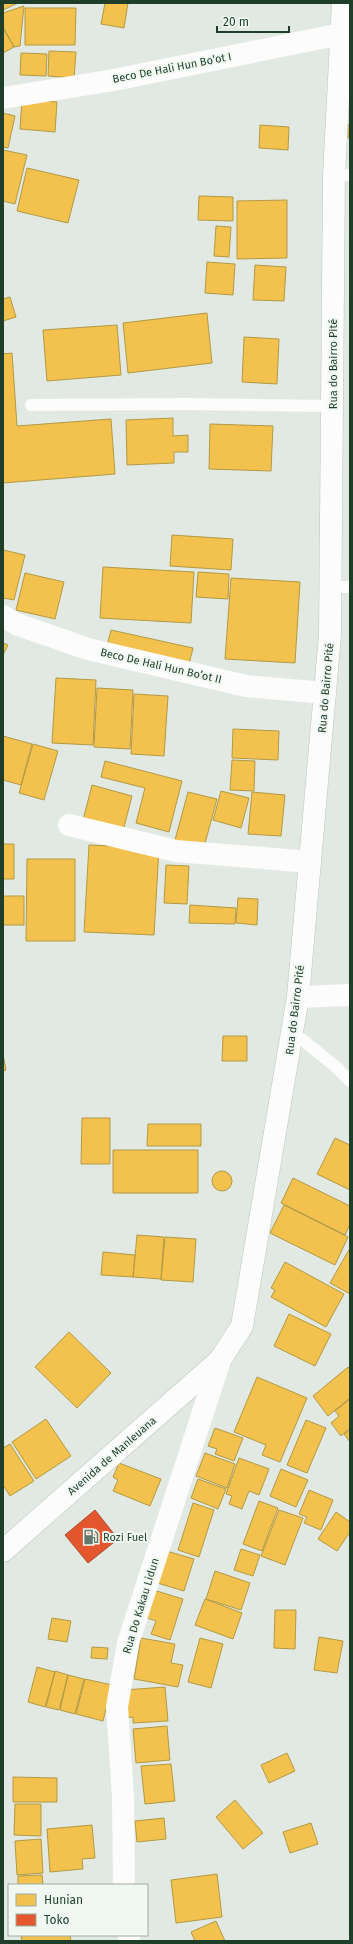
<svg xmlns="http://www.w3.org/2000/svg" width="353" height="1944" viewBox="0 0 353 1944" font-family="'Fira Sans',sans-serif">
<rect width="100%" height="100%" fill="#e2e9e3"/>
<!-- homes -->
<path fill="#f2c14e" stroke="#b29a43" d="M 3,3 L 18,3 L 3,10 Z
M 105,3 L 128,3 L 124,28 L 101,24 Z
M 24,6 L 20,46 L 14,47 L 3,27 L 3,13 Z
M 25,8 L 76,8 L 75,45 L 25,45 Z
M 3,28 L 14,47 L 3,53 Z
M 49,51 L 76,52 L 74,78 L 48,76 Z
M 21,53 L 47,54 L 46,76 L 20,75 Z
M 22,99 L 57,102 L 55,132 L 20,129 Z
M 3,113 L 15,116 L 8,148 L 3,147 Z
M 260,125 L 289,127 L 288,150 L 259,148 Z
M 348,125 L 350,125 L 350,138 L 348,138 Z
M 3,150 L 27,155 L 15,204 L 3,201 Z
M 27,168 L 79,180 L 68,223 L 17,211 Z
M 199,196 L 233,197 L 233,221 L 198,220 Z
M 287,200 L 287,258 L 237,259 L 237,201 Z
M 216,226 L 231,227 L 229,257 L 214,256 Z
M 207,262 L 235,264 L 233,295 L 205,293 Z
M 255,265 L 286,267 L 284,301 L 253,300 Z
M 10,297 L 16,317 L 3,321 L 3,299 Z
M 207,313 L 212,363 L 128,373 L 123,323 Z
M 117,325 L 121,375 L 47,381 L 43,330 Z
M 244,337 L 279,339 L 277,384 L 242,382 Z
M 12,353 L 17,426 L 111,419 L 115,474 L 3,483 L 3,354 Z
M 173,418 L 173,436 L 188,435 L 188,452 L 174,452 L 174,463 L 127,465 L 126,420 Z
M 210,424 L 273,426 L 271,471 L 209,469 Z
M 172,535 L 233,539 L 231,570 L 170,566 Z
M 3,550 L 25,555 L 14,600 L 3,598 Z
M 103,567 L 194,572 L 191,623 L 100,618 Z
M 198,572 L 229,574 L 228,599 L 196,597 Z
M 25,573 L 64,582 L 55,619 L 16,610 Z
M 231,578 L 300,582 L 295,663 L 225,659 Z
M 111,630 L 193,648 L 188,668 L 106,650 Z
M 3,643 L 8,645 L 3,655 Z
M 56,678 L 96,680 L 93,745 L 52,743 Z
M 97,688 L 133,690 L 130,749 L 94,747 Z
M 134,694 L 168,696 L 164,756 L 131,754 Z
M 233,729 L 279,731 L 278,760 L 232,758 Z
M 3,736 L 32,744 L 21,785 L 3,780 Z
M 33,744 L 58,751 L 44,800 L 19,793 Z
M 232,760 L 255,761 L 254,791 L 230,790 Z
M 105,761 L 182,781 L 169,832 L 136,823 L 145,788 L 101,777 Z
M 92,785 L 132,796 L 123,831 L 83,820 Z
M 221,791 L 249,798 L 241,828 L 213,820 Z
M 188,792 L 217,799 L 204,847 L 175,840 Z
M 252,792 L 285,795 L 281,836 L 248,834 Z
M 3,844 L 14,844 L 14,879 L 3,879 Z
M 89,845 L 159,848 L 154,935 L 84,932 Z
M 27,859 L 75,859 L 75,941 L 26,941 Z
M 166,865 L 189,866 L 187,904 L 164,903 Z
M 3,896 L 24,896 L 24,925 L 3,925 Z
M 238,898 L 258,899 L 257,925 L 236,923 Z
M 190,905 L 236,908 L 235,924 L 189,923 Z
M 223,1036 L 247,1036 L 247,1061 L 222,1061 Z
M 3,1054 L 6,1070 L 3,1071 Z
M 82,1118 L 110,1118 L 110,1164 L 81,1164 Z
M 148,1124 L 201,1124 L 201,1146 L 147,1146 Z
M 335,1138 L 350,1145 L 350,1190 L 317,1174 Z
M 113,1150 L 198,1150 L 198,1193 L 113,1193 Z
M212 1181a10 10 0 1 1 20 0a10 10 0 1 1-20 0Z
M 293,1178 L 350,1206 L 350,1224 L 345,1235 L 281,1203 Z
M 284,1205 L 348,1237 L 335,1265 L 270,1233 Z
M 137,1235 L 164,1237 L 161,1279 L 133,1277 Z
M 165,1237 L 196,1239 L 193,1282 L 161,1280 Z
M 350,1248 L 350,1294 L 330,1283 Z
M 103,1252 L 135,1255 L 133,1277 L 101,1275 Z
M 285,1262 L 344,1294 L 326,1327 L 271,1297 L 275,1290 L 271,1288 Z
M 289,1314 L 331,1334 L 315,1366 L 274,1346 Z
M 69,1332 L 111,1373 L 77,1408 L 35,1367 Z
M 348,1367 L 350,1370 L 350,1398 L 328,1416 L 313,1396 Z
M 257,1377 L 307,1398 L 280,1462 L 262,1455 L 266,1445 L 234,1432 Z
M 350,1399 L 350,1428 L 341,1436 L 331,1423 L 339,1416 L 335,1411 Z
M 46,1419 L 71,1456 L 36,1479 L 12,1442 Z
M 306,1420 L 326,1428 L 307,1473 L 287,1465 Z
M 215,1428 L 243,1438 L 234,1461 L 215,1454 L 217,1449 L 208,1446 Z
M 350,1430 L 350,1442 L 344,1434 Z
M 10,1444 L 34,1481 L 10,1496 L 3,1485 L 3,1448 Z
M 205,1453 L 235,1464 L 227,1488 L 196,1476 Z
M 239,1458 L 269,1469 L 259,1495 L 249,1491 L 242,1509 L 229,1504 L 232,1496 L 226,1494 Z
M 119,1463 L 161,1479 L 150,1506 L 113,1491 L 118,1480 L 113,1477 Z
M 281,1469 L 308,1480 L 296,1507 L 270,1496 Z
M 198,1479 L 226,1489 L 218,1509 L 191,1498 Z
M 309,1490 L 333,1500 L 321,1530 L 304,1523 L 307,1517 L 299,1514 Z
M 259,1501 L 278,1508 L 262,1551 L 243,1544 Z
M 193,1503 L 214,1510 L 199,1557 L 178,1550 Z
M 279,1510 L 303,1518 L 285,1565 L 261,1556 Z
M 336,1512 L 350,1522 L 350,1532 L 337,1551 L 318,1539 Z
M 241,1549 L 260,1555 L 253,1576 L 234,1570 Z
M 163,1550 L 194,1559 L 184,1591 L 154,1582 Z
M 215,1571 L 250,1583 L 241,1610 L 206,1599 Z
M 150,1589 L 183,1599 L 170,1640 L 151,1634 L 156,1621 L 142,1616 Z
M 205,1599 L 242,1613 L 233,1639 L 195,1625 Z
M 275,1610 L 296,1610 L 295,1649 L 274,1648 Z
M 52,1618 L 71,1621 L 67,1642 L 48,1639 Z
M 319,1637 L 343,1641 L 337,1673 L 314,1670 Z
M 141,1638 L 175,1644 L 171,1663 L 183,1665 L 178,1687 L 134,1679 Z
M 200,1638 L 223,1644 L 211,1688 L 188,1682 Z
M 92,1647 L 108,1648 L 107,1659 L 91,1658 Z
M 37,1667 L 55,1672 L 45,1707 L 28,1702 Z
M 55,1671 L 68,1675 L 59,1710 L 46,1707 Z
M 68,1675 L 84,1679 L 75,1714 L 60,1710 Z
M 85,1679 L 112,1685 L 103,1721 L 76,1714 Z
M 165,1687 L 168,1721 L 133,1723 L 133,1717 L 126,1718 L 124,1690 Z
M 167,1726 L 170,1760 L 136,1763 L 133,1729 Z
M 287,1753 L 295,1771 L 269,1783 L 261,1765 Z
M 171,1764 L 175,1801 L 145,1804 L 141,1766 Z
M 13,1777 L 57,1778 L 57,1802 L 13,1802 Z
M 235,1800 L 263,1833 L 243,1849 L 216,1817 Z
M 15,1804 L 41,1804 L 41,1836 L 14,1835 Z
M 164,1818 L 166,1839 L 137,1842 L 135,1821 Z
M 311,1823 L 318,1844 L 290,1853 L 283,1832 Z
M 92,1825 L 95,1858 L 82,1859 L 83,1869 L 50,1872 L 47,1829 Z
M 41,1839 L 43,1873 L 17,1875 L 15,1841 Z
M 217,1874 L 222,1917 L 176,1923 L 171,1880 Z
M 42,1875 L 43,1885 L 18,1885 L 18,1876 Z
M 216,1921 L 225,1941 L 195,1941 L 191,1932 Z
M 21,1935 L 70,1935 L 71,1941 L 22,1941 Z"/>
<!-- shops -->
<path fill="#e4572e" stroke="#a9502c" d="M 95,1510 L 118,1539 L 88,1563 L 65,1535 Z"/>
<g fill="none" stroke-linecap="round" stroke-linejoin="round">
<!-- secondary casing -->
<g stroke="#bbc6be" stroke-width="23">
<path id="secondary" d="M 3,1551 L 220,1360 L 242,1326 L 298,997 L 330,635 L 334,175 L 343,3"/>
</g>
<!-- lane -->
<path stroke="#fbfcfb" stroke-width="12" d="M 334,175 L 350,175
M 31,405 L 186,404 L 333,406
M 332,587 L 350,587
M 294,1033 L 336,1067 L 350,1081"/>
<!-- street -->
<path stroke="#fbfcfb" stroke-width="22" d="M 3,98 L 114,80 L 341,34
M 3,616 L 16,624 L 88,649 L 246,686 L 325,693
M 69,825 L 176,851 L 310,862
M 298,997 L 350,995
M 124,1885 L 123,1795 L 117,1707 L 128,1643 L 220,1360
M 129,1935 L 129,1941"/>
<!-- secondary -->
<use href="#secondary" stroke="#fbfcfb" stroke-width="22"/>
</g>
<!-- icons -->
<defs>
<g id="fuel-bare" transform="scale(1.2)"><path d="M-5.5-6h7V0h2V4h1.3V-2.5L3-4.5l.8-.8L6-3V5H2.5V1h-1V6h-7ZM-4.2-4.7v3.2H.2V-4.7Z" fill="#637a6a" stroke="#f0f8f1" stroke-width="2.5" paint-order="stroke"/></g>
</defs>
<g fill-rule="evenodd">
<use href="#fuel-bare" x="91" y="1537"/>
</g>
<g text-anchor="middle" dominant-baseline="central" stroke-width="4" stroke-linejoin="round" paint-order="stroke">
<!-- street labels -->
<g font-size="11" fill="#1e3e29" stroke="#f0f8f1">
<text transform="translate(172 68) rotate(-11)">Beco De Hali Hun Bo’ot I</text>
<text transform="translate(333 364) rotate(-90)">Rua do Bairro Pité</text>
<text transform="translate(161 666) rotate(13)">Beco De Hali Hun Bo’ot II</text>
<text transform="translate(326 688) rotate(-85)">Rua do Bairro Pité</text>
<text transform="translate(295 1010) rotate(-83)">Rua do Bairro Pité</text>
<text transform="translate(112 1456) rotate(-41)">Avenida de Manleuana</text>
<text transform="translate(141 1606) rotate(-73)">Rua Do Kakau Lidun</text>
</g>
<!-- poi labels -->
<g font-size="11" fill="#1e3e29" stroke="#f0f8f1" text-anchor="start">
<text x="103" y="1537">Rozi Fuel</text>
</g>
</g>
<!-- border -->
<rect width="353" height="1944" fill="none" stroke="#1e3e29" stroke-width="8"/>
<!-- legend -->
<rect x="8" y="1884" width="140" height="52" fill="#f0f8f1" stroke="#9caea1"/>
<rect x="16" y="1894" width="20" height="12" fill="#f2c14e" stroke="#9caea1"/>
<text x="44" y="1904" font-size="12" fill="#1e3e29">Hunian</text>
<rect x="16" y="1914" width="20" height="12" fill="#e4572e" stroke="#9caea1"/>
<text x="44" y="1924" font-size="12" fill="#1e3e29">Toko</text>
<!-- scale -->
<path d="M217 26v6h72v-6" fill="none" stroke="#1e3e29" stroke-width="2"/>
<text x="223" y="26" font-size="12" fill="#1e3e29" stroke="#f0f8f1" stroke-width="3" paint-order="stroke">20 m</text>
</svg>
